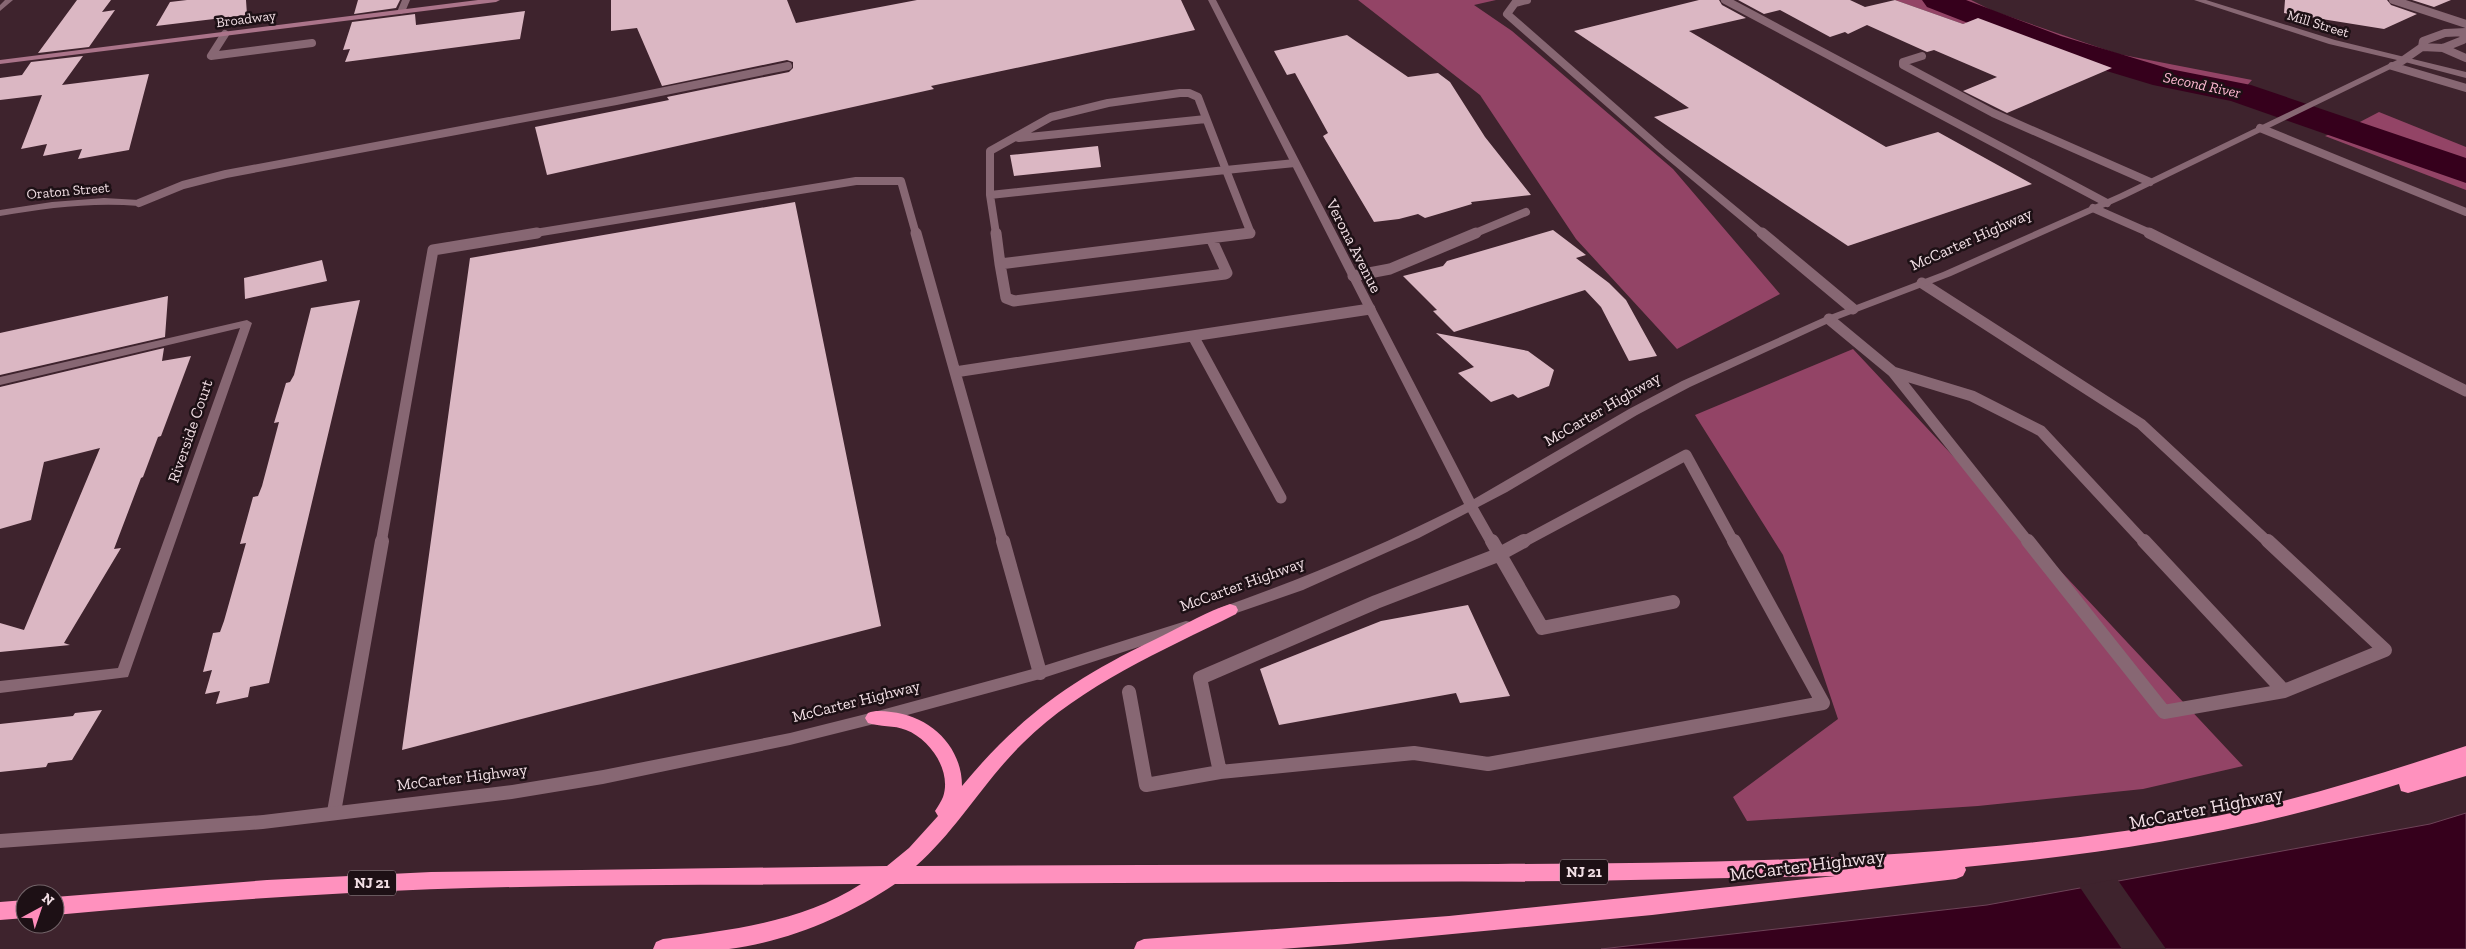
<svg xmlns="http://www.w3.org/2000/svg" width="2466" height="949" viewBox="0 0 2466 949" font-family="'Zilla Slab',serif">
<rect width="100%" height="100%" fill="#3e232d"/>
<!-- forest -->
<path fill="#934466" d="M 1358,0 L 1496,0 L 1474,5 L 1512,31 L 1673,169 L 1780,294 L 1677,349 L 1576,239 L 1480,95 Z
M 1895,0 L 1971,0 L 1993,11 L 2118,54 L 2252,80 L 2234,100 L 2201,88 L 2112,68 L 1978,18 L 1963,24 Z
M 2379,112 L 2466,147 L 2466,190 L 2325,136 L 2356,124 Z
M 1853,349 L 2243,766 L 2143,789 L 1978,806 L 1747,821 L 1733,797 L 1838,719 L 1783,555 L 1695,415 Z"/>
<!-- water -->
<path fill="#36001c" stroke="#6e4358" d="M 2466,813 L 2466,949 L 1601,949 L 1987,905 L 2430,824 Z"/>
<!-- pier -->
<path fill="#3e232d" d="M 2117,879 L 2166,949 L 2122,949 L 2079,886 Z"/>
<g fill="none" stroke-linecap="round" stroke-linejoin="round">
<!-- river -->
<path fill="#36001c" fill-rule="evenodd" d="M 1922,0 L 1966,0 L 2061,36 L 2170,69 L 2251,85 L 2466,158 L 2466,183 L 2231,101 L 2153,85 L 2037,50 L 1927,7 Z"/>
</g>
<!-- building -->
<path fill="#dbb7c3" d="M 77,0 L 111,0 L 102,12 L 115,10 L 89,47 L 38,53 Z
M 187,0 L 246,0 L 247,15 L 156,26 L 170,2 Z
M 358,0 L 400,0 L 396,8 L 354,14 Z
M 611,0 L 787,0 L 796,23 L 917,0 L 1181,0 L 1195,30 L 931,86 L 934,89 L 547,175 L 535,127 L 669,100 L 667,97 L 789,72 L 793,68 L 793,62 L 787,60 L 662,86 L 637,28 L 611,31 Z
M 1699,0 L 1719,0 L 1722,5 L 1746,18 L 1689,31 L 1886,147 L 1938,132 L 2032,184 L 1848,246 L 1654,117 L 1689,108 L 1574,31 Z
M 1738,0 L 1850,0 L 1865,7 L 1895,0 L 1963,24 L 1978,18 L 2112,68 L 2007,113 L 1963,91 L 1997,77 L 1934,50 L 1927,52 L 1867,25 L 1848,34 L 1845,32 L 1830,37 L 1780,10 L 1764,14 Z
M 2285,0 L 2387,0 L 2391,5 L 2417,14 L 2384,29 L 2284,13 Z
M 2412,0 L 2451,0 L 2434,7 Z
M 525,11 L 520,39 L 345,62 L 350,49 L 343,50 L 352,22 L 415,14 L 416,25 Z
M 1347,35 L 1408,77 L 1438,73 L 1450,82 L 1485,137 L 1531,195 L 1471,202 L 1472,204 L 1425,218 L 1418,214 L 1399,219 L 1374,222 L 1323,136 L 1328,133 L 1295,73 L 1287,75 L 1274,51 Z
M 83,56 L 62,85 L 149,74 L 129,150 L 78,159 L 82,149 L 43,156 L 47,144 L 21,149 L 42,95 L 0,100 L 0,78 L 22,75 L 31,62 Z
M 1098,146 L 1101,167 L 1014,176 L 1010,155 Z
M 795,202 L 881,626 L 402,750 L 470,258 Z
M 1553,230 L 1586,255 L 1576,258 L 1609,283 L 1626,300 L 1657,356 L 1629,361 L 1601,307 L 1585,290 L 1454,332 L 1433,311 L 1437,310 L 1403,276 L 1443,266 L 1447,261 Z
M 322,260 L 327,281 L 245,299 L 244,278 Z
M 168,296 L 165,337 L 0,375 L 0,333 Z
M 360,300 L 269,683 L 250,687 L 248,697 L 216,704 L 220,691 L 205,694 L 212,670 L 203,672 L 213,633 L 220,632 L 224,621 L 246,543 L 240,544 L 253,497 L 258,496 L 262,486 L 279,422 L 274,423 L 286,383 L 290,382 L 294,375 L 311,308 Z
M 1436,333 L 1528,351 L 1554,370 L 1549,386 L 1518,398 L 1513,394 L 1491,402 L 1458,373 L 1474,367 Z
M 164,348 L 162,361 L 191,356 L 161,436 L 158,437 L 143,477 L 141,478 L 114,549 L 121,548 L 64,643 L 70,645 L 0,652 L 0,623 L 24,630 L 100,448 L 44,462 L 31,520 L 0,529 L 0,387 Z
M 1468,605 L 1510,696 L 1460,703 L 1456,693 L 1279,725 L 1260,669 L 1381,621 Z
M 102,710 L 72,760 L 48,763 L 46,767 L 0,772 L 0,724 L 73,716 L 75,713 Z"/>
<g fill="none" stroke-linecap="round" stroke-linejoin="round">
<!-- service-far2 -->
<path stroke="#876773" stroke-width="8" d="M 1527,0 L 1515,3 L 1507,14 L 1662,150 L 1763,234
M 1725,0 L 2107,203
M 2393,0 L 2466,24
M 225,34 L 211,56 L 312,43
M 2422,47 L 2423,41 L 2445,33 L 2466,32
M 2443,48 L 2466,58
M 1922,56 L 1903,62 L 1903,65 L 1993,113 L 2150,182
M 2402,61 L 2422,47 L 2443,48 L 2463,40 L 2464,33
M 2392,66 L 2466,88
M 2260,128 L 2466,212
M 1019,138 L 1206,119
M 1226,170 L 1250,231 L 1250,233 L 1240,234
M 1226,170 L 1295,163
M 990,195 L 996,234
M 990,195 L 990,151 L 1051,117 L 1108,103 L 1180,93 L 1189,93 L 1198,97 L 1226,170
M 990,195 L 1226,170
M 139,203 L 183,185 L 226,174 L 616,101 L 788,66
M 2093,208 L 2152,234
M 529,234 L 856,181 L 901,181 L 916,234
M 1473,234 L 1526,212"/>
<!-- service-far1 -->
<path stroke="#876773" stroke-width="11" d="M 916,233 L 1003,543
M 996,233 L 1000,264 L 1250,233
M 1762,233 L 1853,309
M 2149,233 L 2466,391
M 1000,264 L 1006,298 L 1014,301 L 1225,274 L 1227,273 L 1211,238
M 1353,276 L 1390,269 L 1476,233
M 1922,283 L 2141,424 L 2269,543
M 1829,319 L 1893,372
M 1193,336 L 1281,498
M 955,372 L 1370,309
M 1893,372 L 1972,396 L 2041,431 L 2145,543
M 1893,372 L 2029,543
M 1471,506 L 1492,543
M 381,543 L 433,250 L 537,233
M 1521,543 L 1686,455 L 1734,543"/>
<!-- service -->
<path stroke="#876773" stroke-width="14" d="M 1003,541 L 1040,673
M 1492,541 L 1542,628 L 1673,602
M 2028,541 L 2164,712 L 2284,691 L 2144,541
M 2268,541 L 2385,650 L 2284,691
M 1129,692 L 1146,785 L 1220,772
M 1220,772 L 1200,678 L 1376,602 L 1498,555 L 1524,541
M 1220,772 L 1414,753 L 1488,764 L 1823,703 L 1734,541
M 334,812 L 382,541"/>
<!-- minor -->
<path fill="#876773" fill-rule="evenodd" d="M 5,0 L 13,0 L 0,11 L 0,5 Z
M 402,0 L 410,0 L 405,12 L 401,14 L 397,12 Z
M 104,198 L 139,200 L 144,203 L 139,206 C 92,202 46,208 0,216 L 0,210 L 52,202 Z
M 247,320 L 252,323 L 128,677 L 0,693 L 0,681 L 118,668 L 240,328 L 0,385 L 0,377 Z"/>
<!-- tertiary -->
<path fill="#876773" fill-rule="evenodd" d="M 1208,0 L 1216,0 L 1474,499 L 1629,409 L 1682,381 L 1825,317 L 1943,272 L 2119,194 L 2397,60 L 2329,44 L 2194,0 L 2206,0 L 2335,40 L 2466,72 L 2466,78 L 2405,62 L 2125,198 L 1951,276 L 1833,321 L 1690,387 L 1637,415 L 1507,492 L 1419,538 L 1303,590 L 1222,618 L 1217,617 L 1215,613 L 1217,609 C 1302,579 1384,545 1464,504 Z
M 1186,621 L 1191,622 L 1193,626 L 1191,630 L 1040,679 L 874,724 L 790,745 L 603,784 L 512,799 L 263,829 L 0,848 L 0,834 L 263,815 L 512,785 L 603,770 L 790,733 L 874,712 L 1040,667 Z"/>
<!-- secondary -->
<path fill="#ab748a" fill-rule="evenodd" d="M 478,0 L 500,0 L 496,2 L 0,64 L 0,60 Z"/>
<!-- motorway -->
<path fill="#ff91be" fill-rule="evenodd" d="M 1230,604 L 1236,606 L 1238,610 L 1236,614 C 1162,651 1083,684 1023,743 C 984,781 957,830 916,866 C 1110,865 1303,865 1497,864 C 1738,863 1979,860 2217,816 C 2302,799 2384,773 2466,746 L 2466,776 L 2408,793 L 2401,791 L 2399,784 C 2258,830 2112,853 1965,867 L 1966,870 L 1963,876 L 1956,879 L 1652,915 L 1347,944 L 1281,949 L 1134,949 L 1137,942 L 1144,939 L 1449,916 L 1835,876 L 1581,881 L 895,884 C 846,917 789,941 729,949 C 704,949 677,949 653,949 L 656,942 L 663,939 C 730,930 803,922 861,884 C 691,885 520,884 350,893 C 252,898 153,906 55,915 L 55,897 L 267,880 L 431,872 L 887,866 L 909,848 L 938,816 L 935,811 C 938,806 941,802 943,797 C 952,771 930,739 906,730 C 894,725 880,727 868,723 L 865,718 L 868,713 C 875,710 883,711 891,712 C 930,716 962,746 962,786 C 1024,711 1078,676 1164,635 C 1186,624 1208,611 1230,604 Z
M 25,900 L 25,918 L 0,920 L 0,902 Z"/>
</g>
<g text-anchor="middle" dominant-baseline="central" stroke-width="5" stroke-linejoin="round" paint-order="stroke">
<!-- far-street labels -->
<g font-size="14" fill="#f2dfe5" stroke="#1d1015">
<text transform="translate(246 19) rotate(-7)">Broadway</text>
<text transform="translate(2318 24) rotate(17)">Mill Street</text>
<text transform="translate(68 191) rotate(-5)">Oraton Street</text>
</g>
<!-- far-water labels -->
<g font-size="15" font-style="italic" fill="#ffbad3" stroke="#1d1015">
<text transform="translate(2202 85) rotate(12)">Second River</text>
</g>
<!-- shield labels -->
<g fill="#1d1015" stroke="#b2a1a7" stroke-width="1">
<rect x="1560" y="859.5" width="48" height="25" rx="4"/>
<rect x="348" y="870.5" width="48" height="25" rx="4"/>
</g>
<g font-size="15" font-weight="bold" fill="#f2dfe5">
<text x="1584" y="872">NJ 21</text>
<text x="372" y="883">NJ 21</text>
</g>
<!-- street labels -->
<g font-size="16" fill="#f2dfe5" stroke="#1d1015">
<text transform="translate(1971 239) rotate(-24)">McCarter Highway</text>
<text transform="translate(1354 246) rotate(63)">Verona Avenue</text>
<text transform="translate(1602 409) rotate(-30)">McCarter Highway</text>
<text transform="translate(190 431) rotate(-71)">Riverside Court</text>
<text transform="translate(1242 584) rotate(-20)">McCarter Highway</text>
<text transform="translate(856 701) rotate(-14)">McCarter Highway</text>
<text transform="translate(462 777) rotate(-7)">McCarter Highway</text>
</g>
<!-- near-street labels -->
<g font-size="19" fill="#f2dfe5" stroke="#1d1015">
<text transform="translate(2206 808) rotate(-11)">McCarter Highway</text>
<text transform="translate(1807 865) rotate(-7)">McCarter Highway</text>
</g>
</g>
<!-- north arrow -->
<g transform="translate(40 909) rotate(40)"><circle r="24" fill="#1d1015" stroke="#726368"/>
<path d="M0-4L9 19L0 12L-9 19Z" fill="#fe8ebc"/>
<text y="-8" font-size="14" font-weight="bold" text-anchor="middle" fill="#f2dfe5">N</text>
</g>
</svg>
